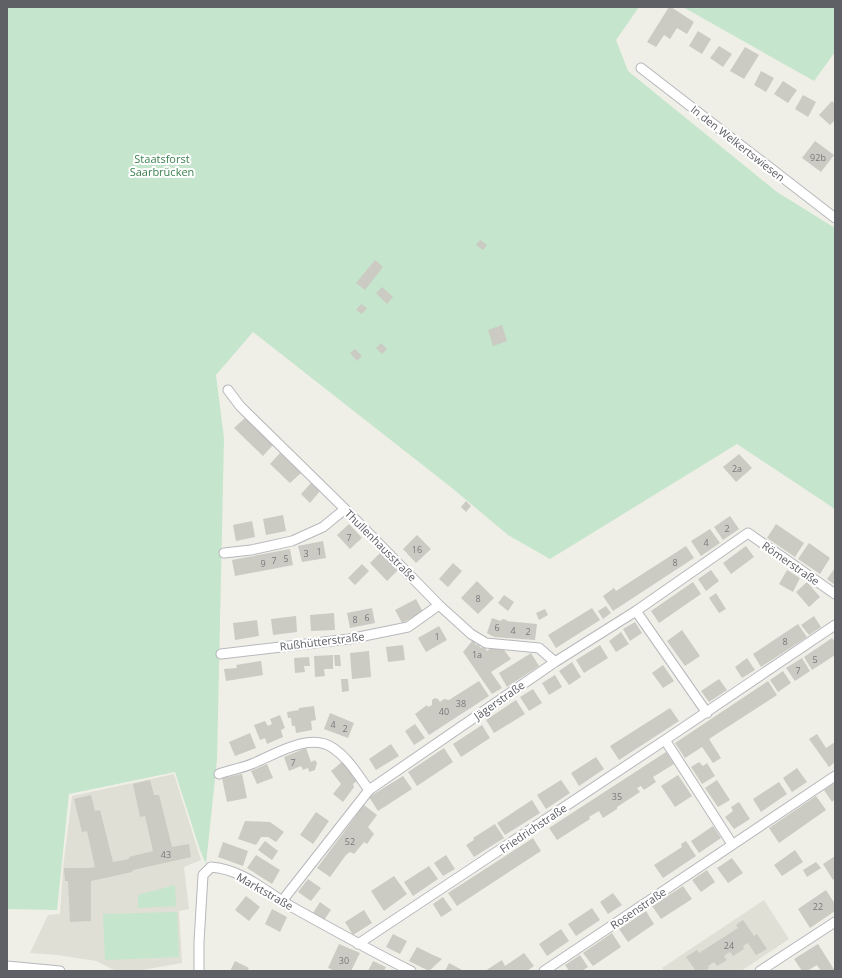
<svg xmlns="http://www.w3.org/2000/svg" width="842" height="978" viewBox="0 0 842 978" font-family="'Open Sans',sans-serif">
<rect width="100%" height="100%" fill="#efefe7"/>
<!-- education -->
<path fill="#dfdfd5" d="M 174,774 L 201,860 L 184,867 L 189,909 L 179,911 L 182,963 L 137,971 L 114,970 L 96,961 L 57,955 L 30,953 L 48,915 L 60,914 L 63,868 L 72,796 Z
M 764,900 L 789,939 L 741,971 L 664,971 L 662,968 Z"/>
<!-- green -->
<path fill="#c5e5cc" d="M 7,7 L 639,7 L 616,40 L 628,71 L 777,192 L 835,228 L 835,509 L 737,444 L 550,559 L 508,535 L 452,488 L 253,332 L 216,375 L 224,438 L 217,760 L 206,864 L 200,850 L 175,772 L 69,794 L 57,910 L 7,909 Z
M 683,7 L 835,7 L 835,52 L 814,81 Z
M 175,885 L 176,906 L 138,908 L 138,895 Z
M 177,912 L 179,957 L 105,960 L 103,914 Z"/>
<!-- building -->
<path fill="#cbcac3" d="M 669,7 L 671,7 L 694,22 L 687,34 L 677,28 L 670,39 L 664,35 L 656,47 L 647,42 Z
M 698,31 L 711,39 L 702,54 L 689,46 Z
M 719,46 L 732,54 L 723,67 L 710,58 Z
M 745,47 L 759,55 L 744,79 L 730,71 Z
M 761,71 L 774,78 L 766,92 L 754,85 Z
M 783,81 L 797,90 L 788,103 L 774,94 Z
M 803,95 L 816,102 L 808,117 L 795,109 Z
M 832,101 L 835,104 L 835,120 L 830,125 L 819,115 Z
M 815,141 L 834,155 L 821,172 L 802,158 Z
M 480,240 L 487,245 L 483,250 L 476,245 Z
M 375,260 L 383,267 L 365,290 L 356,283 Z
M 382,287 L 393,297 L 387,304 L 376,293 Z
M 361,304 L 367,308 L 362,314 L 356,310 Z
M 502,325 L 507,341 L 493,346 L 488,330 Z
M 381,343 L 387,349 L 382,354 L 376,348 Z
M 355,349 L 362,356 L 357,361 L 350,353 Z
M 246,417 L 274,444 L 263,456 L 234,428 Z
M 280,453 L 301,473 L 290,483 L 270,464 Z
M 739,454 L 752,468 L 736,482 L 723,467 Z
M 311,483 L 320,491 L 310,503 L 301,494 Z
M 466,501 L 471,506 L 466,512 L 461,507 Z
M 283,515 L 286,531 L 266,535 L 263,519 Z
M 730,516 L 739,529 L 723,540 L 714,527 Z
M 252,521 L 255,537 L 236,541 L 233,525 Z
M 349,524 L 362,538 L 350,549 L 337,535 Z
M 776,524 L 804,543 L 795,557 L 767,538 Z
M 710,529 L 720,543 L 701,556 L 691,541 Z
M 417,535 L 431,549 L 416,563 L 403,549 Z
M 323,541 L 326,558 L 302,562 L 298,546 Z
M 809,543 L 830,558 L 820,574 L 798,559 Z
M 686,546 L 694,558 L 613,611 L 603,596 L 614,588 L 616,591 Z
M 746,546 L 754,557 L 731,574 L 723,563 Z
M 290,549 L 293,565 L 235,576 L 232,560 Z
M 382,551 L 399,569 L 387,581 L 370,563 Z
M 453,563 L 462,571 L 448,587 L 439,579 Z
M 362,564 L 369,571 L 355,585 L 348,578 Z
M 835,568 L 835,585 L 827,579 Z
M 711,570 L 719,581 L 706,591 L 698,579 Z
M 787,570 L 800,578 L 793,592 L 779,584 Z
M 477,581 L 494,598 L 478,614 L 461,598 Z
M 693,582 L 701,594 L 659,623 L 651,611 Z
M 807,582 L 820,597 L 809,607 L 796,592 Z
M 716,593 L 726,609 L 719,613 L 709,598 Z
M 504,595 L 514,602 L 508,611 L 498,603 Z
M 416,599 L 423,612 L 402,623 L 395,610 Z
M 606,606 L 611,613 L 603,619 L 598,611 Z
M 372,608 L 375,623 L 350,628 L 347,613 Z
M 592,608 L 600,620 L 556,648 L 548,635 Z
M 545,609 L 548,615 L 539,620 L 536,613 Z
M 334,613 L 335,630 L 311,631 L 310,615 Z
M 296,616 L 297,632 L 273,635 L 271,619 Z
M 814,616 L 821,627 L 809,635 L 801,625 Z
M 492,618 L 501,621 L 502,619 L 507,620 L 506,621 L 537,624 L 535,640 L 495,637 L 492,636 L 487,633 Z
M 257,620 L 259,636 L 235,640 L 233,623 Z
M 635,622 L 642,633 L 630,641 L 623,629 Z
M 798,624 L 807,637 L 761,667 L 753,654 Z
M 439,626 L 447,640 L 426,652 L 418,638 Z
M 682,630 L 700,656 L 685,666 L 667,641 Z
M 621,632 L 629,644 L 616,652 L 609,641 Z
M 832,638 L 835,642 L 835,655 L 812,670 L 804,657 Z
M 473,640 L 476,645 L 478,644 L 481,648 L 484,646 L 487,651 L 491,648 L 504,650 L 511,659 L 491,672 L 502,688 L 492,694 L 463,652 Z
M 403,645 L 405,660 L 388,662 L 386,647 Z
M 600,645 L 608,658 L 584,673 L 576,660 Z
M 369,651 L 371,677 L 352,679 L 350,653 Z
M 531,653 L 539,666 L 507,687 L 499,673 Z
M 333,655 L 333,669 L 324,669 L 325,676 L 315,677 L 314,656 Z
M 334,655 L 340,655 L 341,666 L 335,666 Z
M 309,657 L 310,666 L 304,666 L 305,672 L 295,673 L 294,658 Z
M 747,658 L 755,670 L 742,678 L 735,667 Z
M 802,658 L 810,671 L 795,681 L 786,668 Z
M 261,661 L 263,675 L 226,681 L 224,669 L 237,668 L 236,665 Z
M 572,662 L 581,677 L 569,685 L 559,671 Z
M 663,665 L 674,681 L 663,688 L 652,673 Z
M 783,671 L 791,683 L 778,692 L 770,680 Z
M 555,675 L 562,687 L 549,695 L 542,683 Z
M 341,679 L 348,679 L 349,691 L 342,692 Z
M 719,679 L 727,690 L 709,702 L 701,691 Z
M 479,681 L 489,696 L 429,735 L 415,714 L 427,705 L 428,707 L 432,705 L 432,700 L 435,698 L 438,699 L 440,702 L 444,699 L 449,700 Z
M 768,681 L 777,695 L 709,739 L 721,758 L 713,763 L 702,747 L 685,758 L 675,743 Z
M 533,689 L 542,703 L 529,711 L 520,697 Z
M 516,700 L 525,714 L 494,733 L 486,720 Z
M 314,706 L 316,720 L 311,721 L 312,730 L 296,733 L 295,726 L 292,726 L 291,718 L 288,718 L 287,712 L 299,710 L 299,708 Z
M 670,708 L 679,721 L 619,760 L 610,746 Z
M 330,713 L 354,723 L 348,738 L 324,729 Z
M 280,715 L 285,728 L 281,730 L 283,737 L 267,744 L 265,738 L 260,740 L 254,725 L 265,721 L 268,726 L 272,724 L 270,719 Z
M 415,724 L 425,738 L 414,745 L 405,731 Z
M 482,725 L 490,738 L 461,757 L 453,744 Z
M 250,733 L 256,748 L 235,756 L 229,742 Z
M 817,734 L 826,748 L 835,742 L 835,762 L 829,767 L 809,739 Z
M 391,744 L 399,756 L 376,770 L 369,759 Z
M 306,748 L 311,762 L 315,760 L 317,763 L 315,770 L 309,772 L 308,768 L 303,770 L 301,766 L 289,771 L 284,757 Z
M 444,748 L 453,762 L 417,786 L 408,772 Z
M 666,752 L 674,764 L 653,777 L 656,782 L 644,790 L 641,786 L 637,788 L 640,792 L 617,807 L 617,809 L 603,818 L 599,811 L 589,817 L 590,819 L 557,840 L 549,828 Z
M 596,757 L 604,769 L 579,786 L 571,773 Z
M 343,761 L 357,781 L 353,784 L 354,787 L 343,802 L 333,794 L 341,784 L 331,771 Z
M 699,762 L 703,766 L 707,763 L 715,776 L 702,784 L 691,767 Z
M 267,764 L 273,778 L 257,784 L 251,771 Z
M 797,768 L 807,782 L 792,792 L 783,778 Z
M 242,774 L 247,798 L 227,802 L 222,778 Z
M 678,775 L 692,796 L 675,807 L 661,786 Z
M 403,776 L 412,789 L 378,811 L 369,797 Z
M 150,780 L 154,795 L 159,795 L 172,847 L 189,844 L 191,857 L 133,870 L 132,872 L 91,881 L 91,921 L 70,922 L 68,881 L 65,881 L 64,868 L 89,868 L 95,867 L 87,831 L 82,832 L 74,799 L 91,795 L 95,811 L 100,810 L 113,862 L 129,859 L 129,857 L 153,851 L 145,816 L 140,817 L 133,784 Z
M 561,780 L 570,793 L 546,809 L 537,795 Z
M 717,780 L 730,800 L 718,807 L 705,788 Z
M 779,782 L 787,794 L 761,812 L 753,799 Z
M 835,782 L 835,799 L 832,802 L 824,790 Z
M 816,796 L 826,810 L 779,843 L 769,828 Z
M 532,800 L 540,813 L 505,835 L 497,823 Z
M 739,802 L 750,819 L 734,829 L 725,817 L 733,811 L 731,807 Z
M 364,805 L 377,815 L 368,827 L 374,834 L 367,844 L 364,842 L 354,854 L 350,852 L 346,855 L 330,877 L 317,868 Z
M 316,812 L 329,821 L 313,844 L 300,835 Z
M 245,821 L 270,822 L 284,832 L 276,842 L 268,837 L 261,837 L 256,845 L 238,839 Z
M 495,824 L 504,838 L 474,857 L 466,845 L 474,840 L 473,838 Z
M 713,826 L 721,838 L 699,853 L 691,841 Z
M 533,838 L 541,851 L 457,906 L 448,893 Z
M 265,841 L 278,851 L 272,860 L 258,850 Z
M 686,841 L 696,856 L 663,878 L 654,865 L 682,847 L 681,844 Z
M 223,842 L 248,851 L 243,866 L 218,857 Z
M 795,850 L 803,862 L 782,876 L 774,865 Z
M 256,855 L 280,870 L 272,884 L 247,868 Z
M 446,855 L 455,869 L 443,876 L 434,863 Z
M 835,856 L 835,878 L 833,880 L 823,864 Z
M 732,858 L 743,873 L 728,883 L 717,868 Z
M 816,862 L 821,868 L 807,877 L 803,870 Z
M 429,866 L 438,879 L 413,896 L 404,882 Z
M 707,870 L 715,882 L 701,892 L 692,880 Z
M 394,876 L 407,894 L 384,911 L 371,891 Z
M 308,879 L 321,888 L 311,901 L 298,892 Z
M 683,886 L 692,899 L 661,919 L 652,906 Z
M 826,890 L 835,904 L 835,911 L 810,928 L 798,909 Z
M 613,893 L 622,905 L 608,914 L 600,902 Z
M 246,896 L 260,907 L 249,921 L 235,910 Z
M 443,897 L 452,910 L 441,917 L 433,904 Z
M 320,902 L 331,910 L 324,920 L 313,913 Z
M 592,908 L 600,920 L 576,936 L 568,924 Z
M 272,909 L 287,917 L 280,932 L 265,924 Z
M 364,910 L 372,923 L 353,935 L 345,922 Z
M 646,911 L 654,924 L 628,942 L 619,929 Z
M 743,920 L 754,936 L 757,934 L 767,949 L 756,955 L 748,943 L 743,946 L 744,949 L 733,956 L 730,952 L 724,956 L 727,960 L 717,966 L 714,962 L 708,966 L 709,968 L 705,971 L 696,971 L 686,957 L 697,950 L 699,953 L 738,928 L 736,925 Z
M 561,929 L 569,941 L 547,956 L 539,944 Z
M 612,933 L 621,947 L 593,966 L 583,953 Z
M 393,934 L 407,941 L 400,954 L 386,947 Z
M 339,944 L 360,953 L 351,971 L 335,971 L 328,968 Z
M 818,944 L 835,971 L 821,971 L 817,965 L 807,971 L 802,971 L 794,959 Z
M 417,947 L 431,954 L 442,959 L 429,971 L 409,961 Z
M 524,953 L 534,966 L 527,971 L 485,971 L 502,960 L 505,966 Z
M 580,955 L 588,967 L 582,971 L 569,971 L 565,965 Z
M 235,961 L 249,968 L 247,971 L 230,971 Z
M 373,961 L 386,967 L 384,971 L 368,971 Z
M 449,963 L 464,971 L 445,971 Z"/>
<g fill="none" stroke-linecap="round" stroke-linejoin="round">
<!-- street casing -->
<g stroke="#b7b8bc" stroke-width="11">
<path id="street" d="M 641,68 L 835,218
M 228,390 L 240,406 L 345,509 L 439,605 L 471,634 L 486,643 L 539,648 L 555,662
M 224,553 L 251,550 L 292,541 L 323,527 L 345,509
M 636,611 L 707,713
M 221,654 L 349,639 L 408,627 L 439,605
M 665,740 L 732,844
M 219,774 C 230,770 243,768 254,763 C 276,754 310,732 333,748 C 348,758 358,775 369,790
M 282,901 L 369,790 L 555,662 L 636,611 L 748,533 L 835,594
M 358,944 L 665,740 L 835,625
M 7,966 L 60,971
M 199,971 L 199,942 L 203,875 L 211,867 C 242,869 266,892 292,907 C 332,929 371,951 411,971
M 544,971 L 835,776
M 760,971 L 835,922"/>
</g>
<!-- street -->
<use href="#street" stroke="#fff" stroke-width="9"/>
</g>
<g text-anchor="middle" dominant-baseline="central" stroke-width="4" stroke-linejoin="round" paint-order="stroke">
<!-- number labels -->
<g font-size="9" fill="#797a7d">
<text x="818" y="157">92b</text>
<text x="737" y="468">2a</text>
<text x="727" y="528">2</text>
<text x="349" y="537">7</text>
<text x="706" y="542">4</text>
<text x="417" y="549">16</text>
<text x="319" y="551">1</text>
<text x="306" y="553">3</text>
<text x="286" y="558">5</text>
<text x="274" y="560">7</text>
<text x="675" y="562">8</text>
<text x="263" y="563">9</text>
<text x="478" y="598">8</text>
<text x="367" y="617">6</text>
<text x="355" y="619">8</text>
<text x="497" y="627">6</text>
<text x="513" y="630">4</text>
<text x="528" y="631">2</text>
<text x="437" y="636">1</text>
<text x="785" y="641">8</text>
<text x="477" y="654">1a</text>
<text x="815" y="659">5</text>
<text x="798" y="670">7</text>
<text x="461" y="703">38</text>
<text x="444" y="711">40</text>
<text x="333" y="724">4</text>
<text x="345" y="728">2</text>
<text x="293" y="762">7</text>
<text x="617" y="796">35</text>
<text x="350" y="841">52</text>
<text x="166" y="854">43</text>
<text x="818" y="906">22</text>
<text x="729" y="945">24</text>
<text x="344" y="960">30</text>
</g>
<!-- street labels -->
<g font-size="11" fill="#5e6066" stroke="#fff">
<text transform="translate(738 143) rotate(38)">In den Welkertswiesen</text>
<text transform="translate(381 545) rotate(45)">Thullenhausstraße</text>
<text transform="translate(791 563) rotate(35)">Römerstraße</text>
<text transform="translate(322 641) rotate(-7)">Rußhütterstraße</text>
<text transform="translate(499 700) rotate(-35)">Jägerstraße</text>
<text transform="translate(533 828) rotate(-34)">Friedrichstraße</text>
<text transform="translate(265 891) rotate(30)">Marktstraße</text>
<text transform="translate(638 908) rotate(-34)">Rosenstraße</text>
</g>
<!-- park labels -->
<g font-size="11" fill="#3a814d" stroke="#fff">
<text x="162" y="158">Staatsforst<tspan x="162" dy="13">Saarbrücken</tspan></text>
</g>
</g>
<!-- border -->
<rect width="842" height="978" fill="none" stroke="#5e6066" stroke-width="16"/>
</svg>
